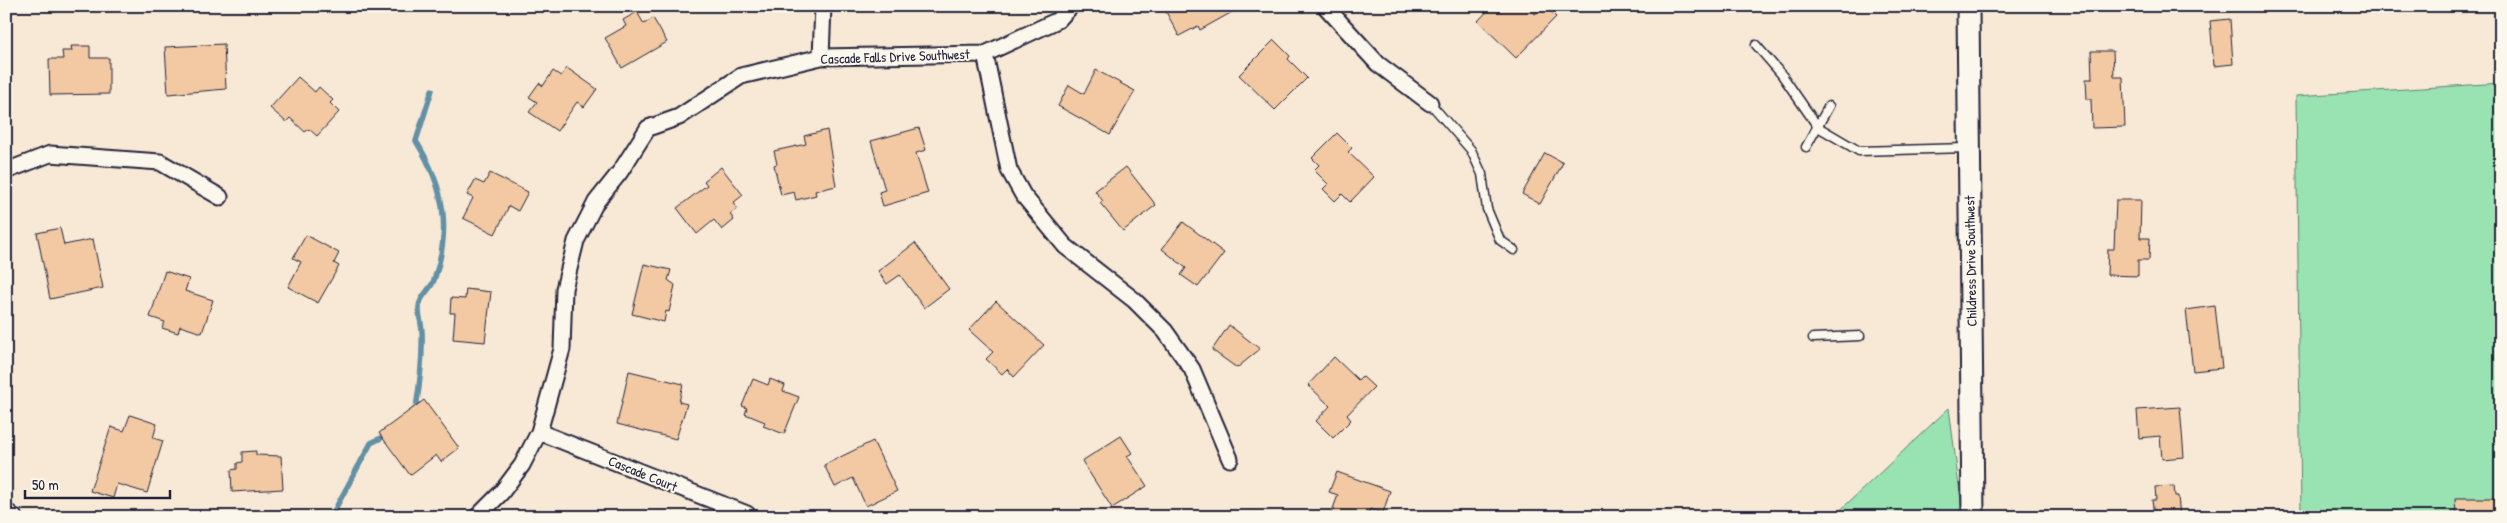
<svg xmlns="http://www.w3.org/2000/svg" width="2507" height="523" viewBox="0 0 2507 523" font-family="'Patrick Hand',sans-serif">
<rect width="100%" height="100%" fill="#f8e9d6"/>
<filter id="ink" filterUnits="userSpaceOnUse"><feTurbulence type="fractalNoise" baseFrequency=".02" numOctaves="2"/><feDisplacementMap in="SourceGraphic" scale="10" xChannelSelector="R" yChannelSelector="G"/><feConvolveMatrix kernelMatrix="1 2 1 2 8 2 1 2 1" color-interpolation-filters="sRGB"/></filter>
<g filter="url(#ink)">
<!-- green -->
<path fill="#99e2b1" stroke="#5e8276" d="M 2501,83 L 2501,517 L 2301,517 L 2296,96 Z
M 1949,408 L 1963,517 L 1833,517 Z"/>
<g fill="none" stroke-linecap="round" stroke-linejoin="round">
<!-- stream -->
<path stroke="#6290a5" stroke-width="5.5" d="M 412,412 L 416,408 C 420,383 423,358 422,332 C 422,324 418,314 419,306 C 420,296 432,288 434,280 C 452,228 444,186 416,141 L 432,90
M 334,511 L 371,443 L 387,435"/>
</g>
<!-- building -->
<path fill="#f2c9a2" stroke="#22223b" d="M 1163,6 L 1243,6 L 1200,30 L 1198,26 L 1179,36 Z
M 1492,6 L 1527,6 L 1535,14 L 1545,6 L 1556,17 L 1516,58 L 1478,21 Z
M 637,12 L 644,24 L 653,18 L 667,42 L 622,68 L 605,38 L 626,26 L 623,20 Z
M 2230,19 L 2233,64 L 2214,66 L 2210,21 Z
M 1274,40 L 1290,56 L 1288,59 L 1307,78 L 1275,110 L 1239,75 Z
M 224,44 L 226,89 L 168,94 L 165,47 Z
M 71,46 L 90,46 L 90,58 L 109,58 L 109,94 L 50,95 L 49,59 L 63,59 L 62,51 L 72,51 Z
M 2091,51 L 2113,51 L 2114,77 L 2123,77 L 2125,127 L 2092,128 L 2091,99 L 2087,99 L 2086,79 L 2092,79 Z
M 567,68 L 597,89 L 584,107 L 577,102 L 557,131 L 529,112 L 537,102 L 529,97 L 539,83 L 543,86 L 553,71 L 561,76 Z
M 1096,70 L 1135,91 L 1110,135 L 1058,106 L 1069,85 L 1084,94 Z
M 298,77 L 315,92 L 319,87 L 333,100 L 330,103 L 339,112 L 317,136 L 309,129 L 305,132 L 290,118 L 286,122 L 270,108 Z
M 919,128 L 926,150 L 916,153 L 928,193 L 883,206 L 879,192 L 885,190 L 871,141 Z
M 827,130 L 836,186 L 815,191 L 816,195 L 796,200 L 794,192 L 781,195 L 774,165 L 777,164 L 774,151 L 806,144 L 804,136 Z
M 1337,133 L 1352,148 L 1348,152 L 1374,177 L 1350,202 L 1342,194 L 1335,201 L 1323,189 L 1328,184 L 1314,170 L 1319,165 L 1312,158 Z
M 1545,153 L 1563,163 L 1540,204 L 1522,194 Z
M 721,167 L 743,195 L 733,203 L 737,209 L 730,214 L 734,220 L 722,230 L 714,220 L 697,234 L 677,208 L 707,185 L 704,181 Z
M 1126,167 L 1156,205 L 1123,231 L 1100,203 L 1103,201 L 1095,191 Z
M 490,173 L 528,192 L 518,211 L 509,206 L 495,234 L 463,218 L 473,198 L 467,195 L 475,180 L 484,184 Z
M 2116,200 L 2141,200 L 2140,238 L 2150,238 L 2149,260 L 2138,260 L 2138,276 L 2107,275 L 2108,249 L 2114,249 Z
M 1183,222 L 1224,253 L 1198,287 L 1181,275 L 1186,268 L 1162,249 Z
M 60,228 L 64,245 L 93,239 L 103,288 L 50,299 L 37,233 Z
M 306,235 L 339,253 L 334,263 L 339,266 L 318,303 L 288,287 L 301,262 L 293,258 Z
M 915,243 L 949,289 L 924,308 L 900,275 L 887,284 L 878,271 Z
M 644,264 L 671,270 L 668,280 L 675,285 L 669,312 L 666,311 L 664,322 L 632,314 Z
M 165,271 L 189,279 L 185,291 L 213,300 L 202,333 L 180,326 L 178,333 L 162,328 L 165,322 L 150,317 Z
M 466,289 L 491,292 L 485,342 L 453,339 L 455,313 L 450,313 L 451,298 L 465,299 Z
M 996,301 L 1044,345 L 1014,377 L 1007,369 L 1002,374 L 986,359 L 993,352 L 969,330 Z
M 2215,306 L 2222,368 L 2193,371 L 2186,310 Z
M 1229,325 L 1260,349 L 1237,368 L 1212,350 Z
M 1334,357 L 1358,380 L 1362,376 L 1374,387 L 1347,415 L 1351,420 L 1333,438 L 1316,421 L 1330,406 L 1308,385 Z
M 629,371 L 683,384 L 679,402 L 687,404 L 676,439 L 617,424 Z
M 753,379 L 768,385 L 770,379 L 785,385 L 783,391 L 799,397 L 784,434 L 763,426 L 765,422 L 745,414 L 747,408 L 742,406 Z
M 424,400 L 459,448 L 441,462 L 436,455 L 410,475 L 379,433 Z
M 2180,407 L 2184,457 L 2162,459 L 2160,436 L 2139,438 L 2137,410 Z
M 130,415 L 157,424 L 153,438 L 163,441 L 147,493 L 117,484 L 113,498 L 90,491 L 111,427 L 124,431 Z
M 1121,436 L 1132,453 L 1127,456 L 1147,486 L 1112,508 L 1082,461 Z
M 873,441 L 897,491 L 866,506 L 853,478 L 835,487 L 824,465 Z
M 256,451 L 256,455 L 281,456 L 283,489 L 232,492 L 231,470 L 237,469 L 237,463 L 242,462 L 242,452 Z
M 1337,472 L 1390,491 L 1383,513 L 1370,509 L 1367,517 L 1330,517 L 1338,495 L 1329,492 Z
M 2174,486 L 2175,496 L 2178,496 L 2180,517 L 2154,517 L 2152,500 L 2156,500 L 2155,487 Z
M 2455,498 L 2501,498 L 2501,517 L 2456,517 Z"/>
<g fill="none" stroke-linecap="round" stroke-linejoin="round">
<!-- lane casing -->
<g stroke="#22223b" stroke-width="11">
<path id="lane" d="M 1756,45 L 1782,75 L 1818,127 L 1859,151 L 1967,148
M 1430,103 L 1471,150 L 1482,174 L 1487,209 L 1500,240 L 1514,250
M 1806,147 L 1829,106
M 1813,338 L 1860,336"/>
</g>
<!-- street casing -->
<g stroke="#22223b" stroke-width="19">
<path id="street" d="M 1325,6 L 1378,64 L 1430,103
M 985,54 L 1009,170 L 1023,195 L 1065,246 L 1134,300 L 1165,331 L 1192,369 L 1230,459
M 821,57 L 823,6
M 6,171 L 50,154 L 160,162 L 220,197
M 539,432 L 747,514
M 6,511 L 14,517
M 477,517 L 501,493 L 522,465 L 539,432 L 562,349 L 564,289 L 576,241 L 596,202 L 620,172 L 648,128 L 679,117 L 741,76 L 821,57 L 985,54 L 1058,20 L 1071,6"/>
</g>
<!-- secondary casing -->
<g stroke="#22223b" stroke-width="25">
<path id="secondary" d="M 1968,6 L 1973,517"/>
</g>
<!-- lane -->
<use href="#lane" stroke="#fbf7ec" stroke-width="8"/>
<!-- street -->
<use href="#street" stroke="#fbf7ec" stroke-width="15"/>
<!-- secondary -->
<use href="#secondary" stroke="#fbf7ec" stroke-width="21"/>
</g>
</g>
<g text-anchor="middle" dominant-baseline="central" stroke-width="4" stroke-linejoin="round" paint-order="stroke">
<!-- street labels -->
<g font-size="14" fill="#22223b" stroke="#fbf7ec">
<text transform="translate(895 56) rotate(-2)">Cascade Falls Drive Southwest</text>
<text transform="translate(1970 261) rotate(-91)">Childress Drive Southwest</text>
<text transform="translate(643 473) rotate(22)">Cascade Court</text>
</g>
</g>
<!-- margin -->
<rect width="2507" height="523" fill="none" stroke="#fbf7ec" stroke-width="25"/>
<rect x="12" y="12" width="2482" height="498" fill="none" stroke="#22223b" stroke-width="2" filter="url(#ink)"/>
<!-- scale -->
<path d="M25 490v8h145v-8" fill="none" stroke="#22223b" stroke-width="2.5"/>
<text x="32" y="490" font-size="15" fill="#22223b" stroke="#fbf7ec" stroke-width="4" paint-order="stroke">50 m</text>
</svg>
